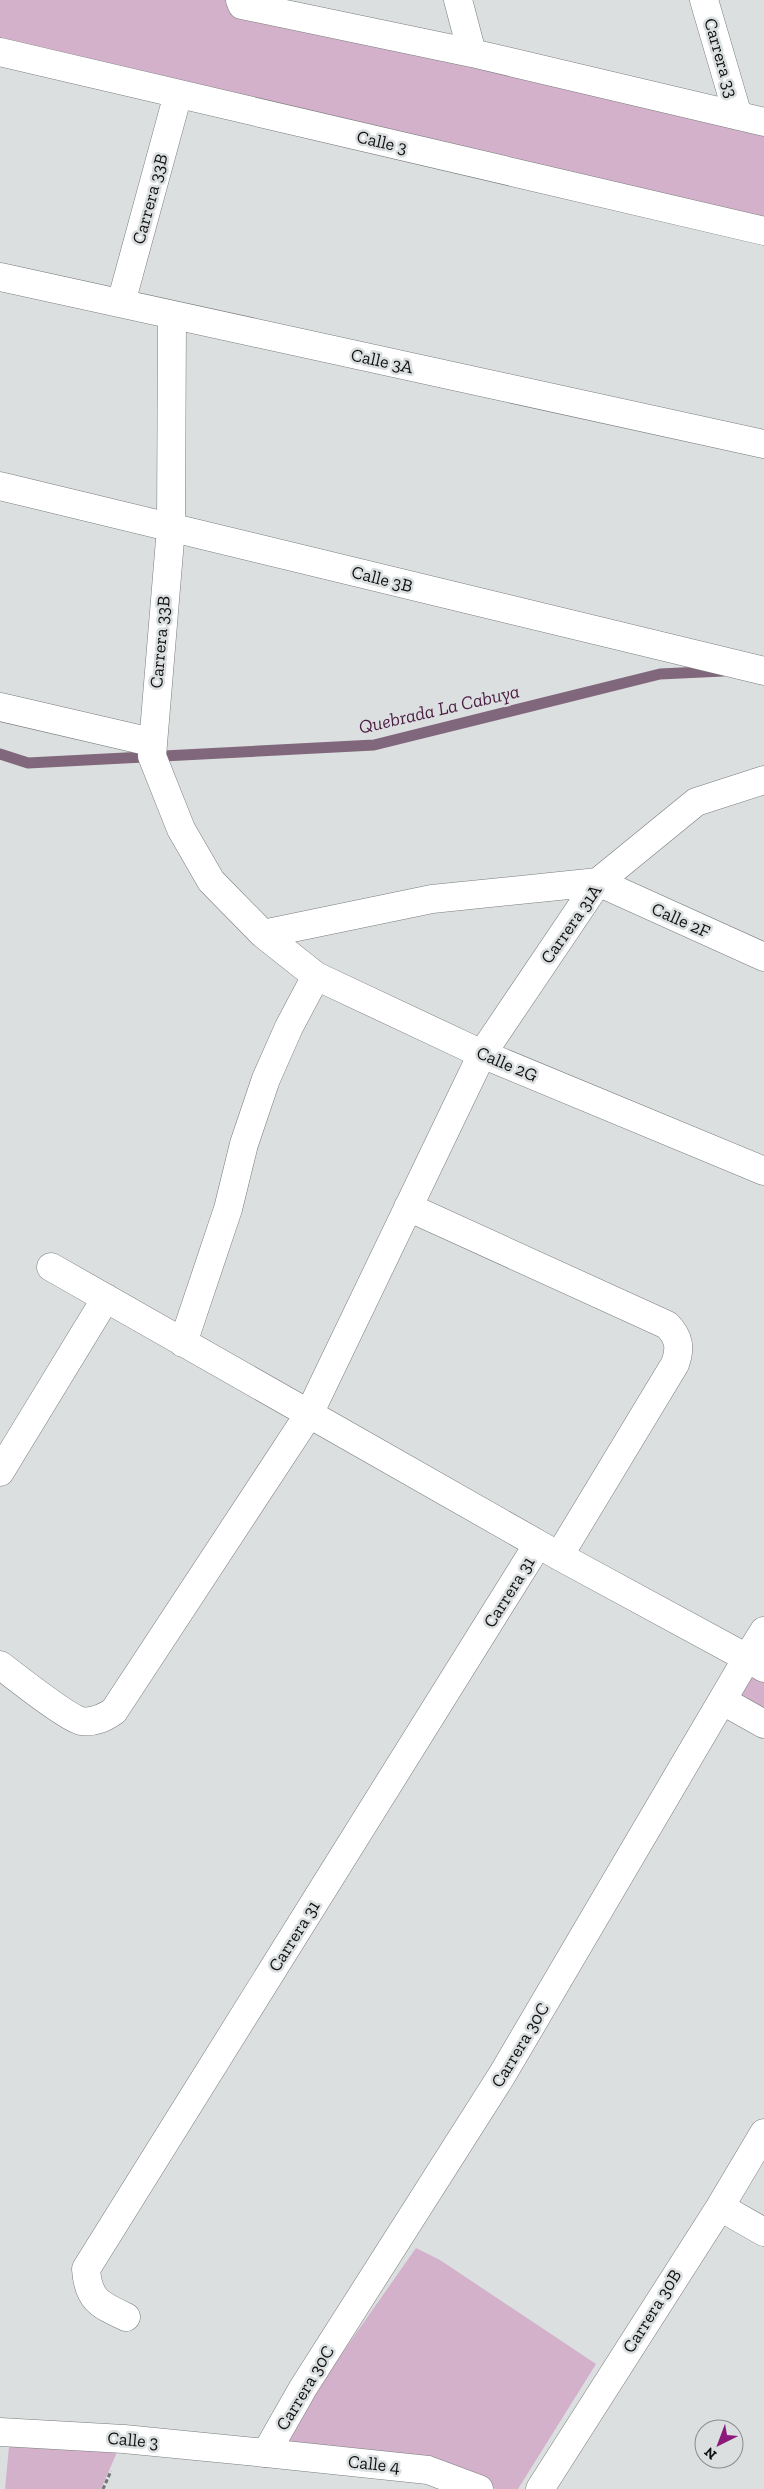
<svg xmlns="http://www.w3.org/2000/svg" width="764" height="2489" viewBox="0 0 764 2489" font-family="'Zilla Slab',serif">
<rect width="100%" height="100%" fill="#dbdfe0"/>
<!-- green -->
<path fill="#d4b1cb" d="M 0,0 L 229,0 L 764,126 L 764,229 L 0,50 Z
M 748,1664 L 764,1673 L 764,1721 L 726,1700 Z
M 416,2248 L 440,2260 L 596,2364 L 518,2489 L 496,2489 L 436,2467 L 274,2450 Z
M 10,2436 L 121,2443 L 101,2489 L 5,2489 Z"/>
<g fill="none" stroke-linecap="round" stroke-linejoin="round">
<!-- stream -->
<path stroke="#81677b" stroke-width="11" d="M 0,754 L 28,763 L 374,745 L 660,674 L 723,671"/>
<!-- street casing -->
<g stroke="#797c7d" stroke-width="29">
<path id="street" d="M 240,0 L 242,5 L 472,53 L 764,122
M 458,0 L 472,53
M 704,0 L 738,116
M 0,52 L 764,231
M 0,277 L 764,444
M 121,303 L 178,94
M 172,315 L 171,528 L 152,756 L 181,829 L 211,881 L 263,934 L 316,976 L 482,1054 L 764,1171
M 0,486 L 764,671
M 0,707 L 151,742
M 263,934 L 432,899 L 598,882 L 764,957
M 408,1207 L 667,1325 C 679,1337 681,1348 675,1364 L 559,1556
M 51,1267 L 559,1556 L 747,1658 L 764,1631
M 183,1343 L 228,1209 L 244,1144 L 266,1079 L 289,1027 L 316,976
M 0,1472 L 106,1298
M 0,1665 C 16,1677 66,1717 81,1721 C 94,1723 104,1718 114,1711 L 309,1414 L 482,1054 L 598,882 L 696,802 L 764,780
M 720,2207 L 764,2232
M 126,2317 C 100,2305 88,2300 86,2269 L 538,1544
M 266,2453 L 428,2470 L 479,2489
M 540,2489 L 720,2207 L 764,2133"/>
</g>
<!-- secondary casing -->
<g stroke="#797c7d" stroke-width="29">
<path id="secondary" d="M 723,1701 L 764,1724
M 0,2432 L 124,2439 L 266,2453 L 303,2388 L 502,2075 L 747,1658 L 764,1668"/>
</g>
<!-- path -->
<path stroke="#737677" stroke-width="3" stroke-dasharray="4 2.5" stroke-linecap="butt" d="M 103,2489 L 111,2471"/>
<!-- street -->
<use href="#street" stroke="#fff" stroke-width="28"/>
<!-- secondary -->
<use href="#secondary" stroke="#fff" stroke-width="28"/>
</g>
<g text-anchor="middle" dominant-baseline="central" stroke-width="5" stroke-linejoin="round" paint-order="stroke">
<!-- street labels -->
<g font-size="18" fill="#111213" stroke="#dbdfe0">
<text transform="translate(721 58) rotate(74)">Carrera 33</text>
<text transform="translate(382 142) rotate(13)">Calle 3</text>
<text transform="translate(150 199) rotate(-75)">Carrera 33B</text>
<text transform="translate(382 361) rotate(12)">Calle 3A</text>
<text transform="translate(382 579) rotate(14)">Calle 3B</text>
<text transform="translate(160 642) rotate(-85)">Carrera 33B</text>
<text transform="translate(681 920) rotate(24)">Calle 2F</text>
<text transform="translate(571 924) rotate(-55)">Carrera 31A</text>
<text transform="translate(507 1064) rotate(23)">Calle 2G</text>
<text transform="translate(509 1592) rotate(-58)">Carrera 31</text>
<text transform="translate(294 1936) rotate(-58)">Carrera 31</text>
<text transform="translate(520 2045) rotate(-59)">Carrera 30C</text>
<text transform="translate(652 2311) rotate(-58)">Carrera 30B</text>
<text transform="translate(305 2388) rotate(-59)">Carrera 30C</text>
<text transform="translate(133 2440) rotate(5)">Calle 3</text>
<text transform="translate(374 2464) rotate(6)">Calle 4</text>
</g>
<!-- water labels -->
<g font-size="19" font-style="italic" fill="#4d1e44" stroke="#dbdfe0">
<text transform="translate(439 709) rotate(-13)">Quebrada La Cabuya</text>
</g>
</g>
<!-- north arrow -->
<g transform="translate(719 2444) rotate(222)"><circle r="24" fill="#dbdfe0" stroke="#8a8d8e"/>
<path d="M0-4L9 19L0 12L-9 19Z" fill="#8d1a7b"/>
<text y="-8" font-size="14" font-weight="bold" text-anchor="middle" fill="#111213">N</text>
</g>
</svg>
